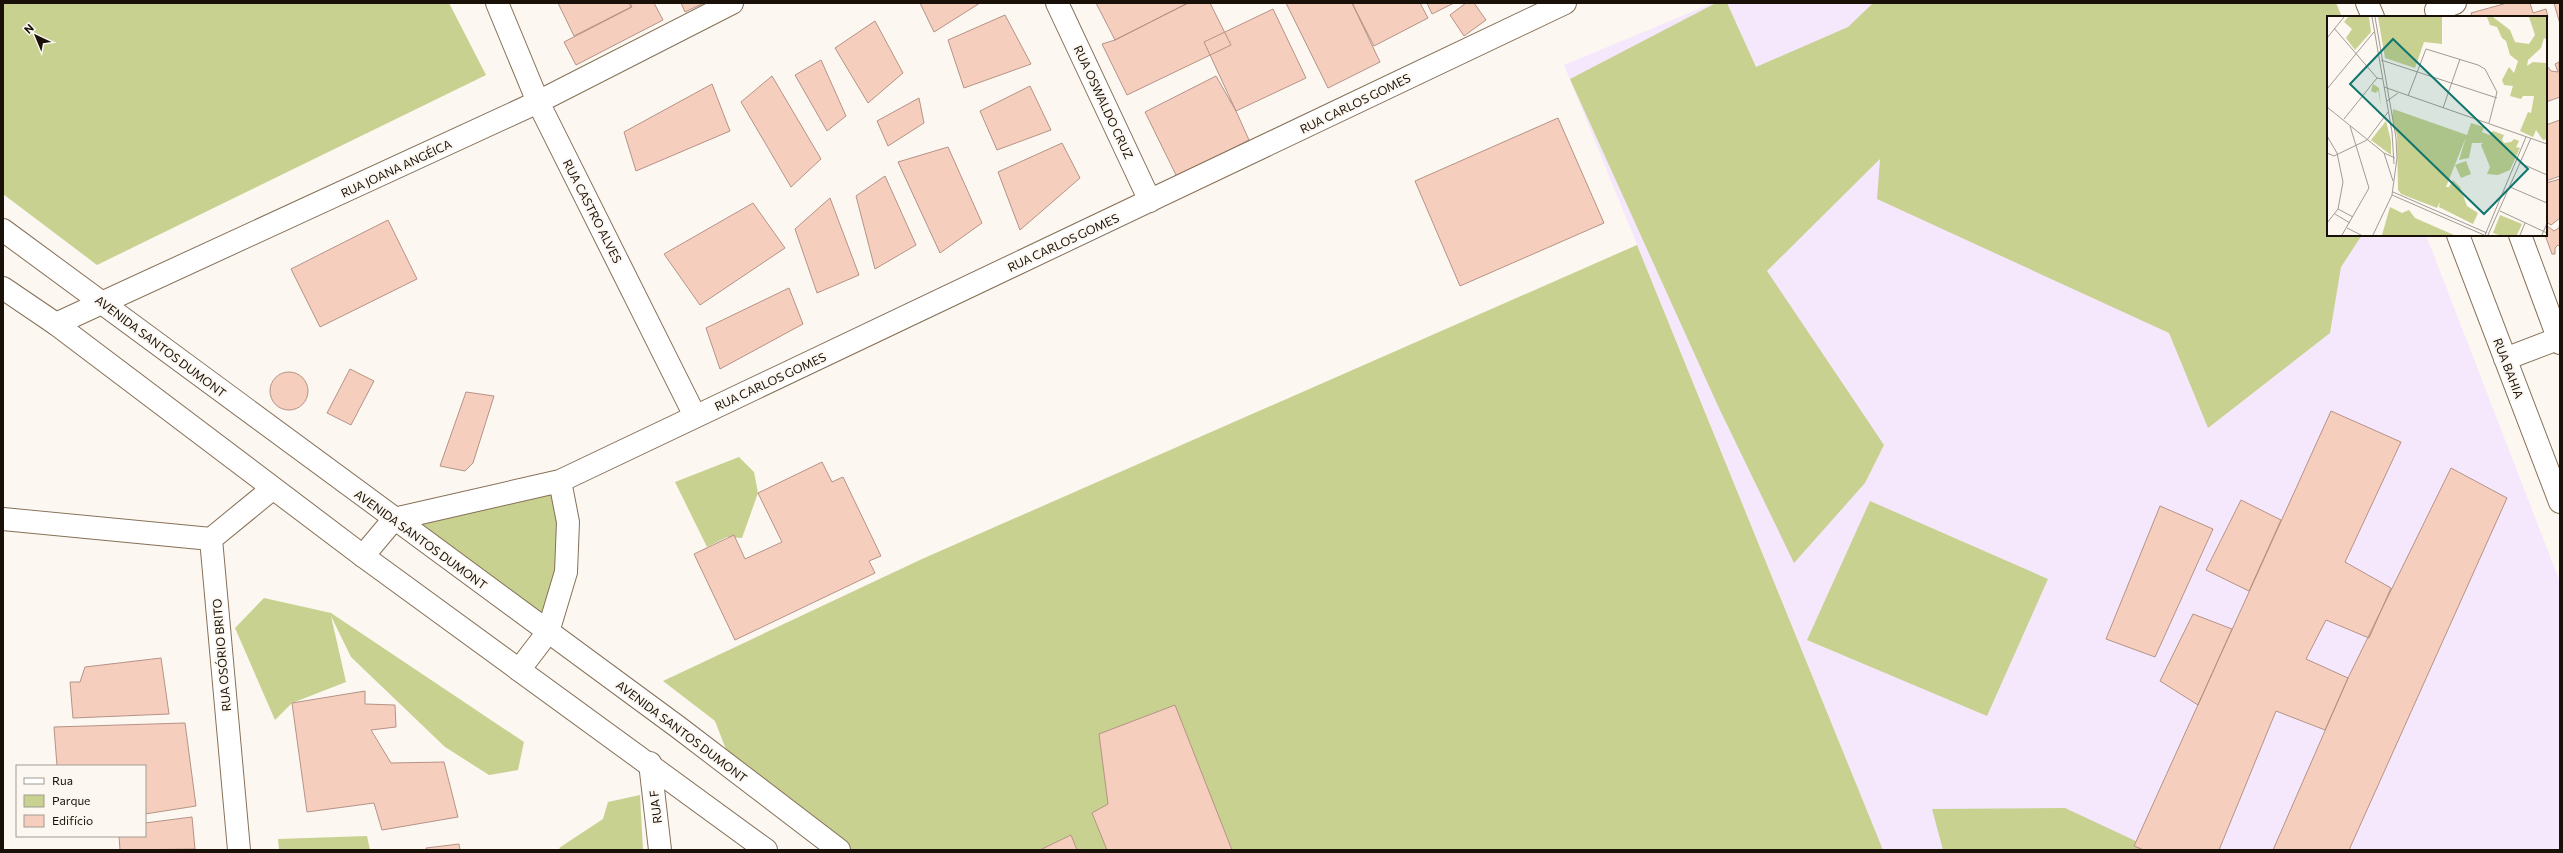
<svg xmlns="http://www.w3.org/2000/svg" width="2563" height="853" viewBox="0 0 2563 853" font-family="Commissioner,sans-serif">
<rect width="100%" height="100%" fill="#fcf7f1"/>
<!-- education -->
<path fill="#f5e8fd" d="M 1713,3 L 2336,3 L 2342,17 L 2328,17 L 2328,235 L 2426,235 L 2560,582 L 2560,850 L 1883,850 L 1564,65 Z"/>
<!-- green -->
<path fill="#c8d190" d="M 3,3 L 449,3 L 486,75 L 97,265 L 3,194 Z
M 1716,3 L 1727,3 L 1756,67 L 1848,27 L 1873,3 L 2336,3 L 2342,17 L 2328,17 L 2328,235 L 2362,235 L 2341,267 L 2330,333 L 2208,428 L 2169,333 L 1877,199 L 1880,159 L 1767,271 L 1884,445 L 1865,483 L 1794,563 L 1718,406 L 1570,79 Z
M 1637,245 L 1883,850 L 839,850 L 734,770 L 715,721 L 663,681 L 922,559 Z
M 739,457 L 754,472 L 758,493 L 742,538 L 727,537 L 707,547 L 675,482 Z
M 553,488 L 562,527 L 557,573 L 544,621 L 412,521 Z
M 1870,501 L 2048,579 L 1987,716 L 1807,640 Z
M 264,598 L 331,613 L 524,742 L 518,770 L 489,775 L 445,747 L 351,657 L 331,616 L 346,682 L 292,703 L 275,720 L 235,628 Z
M 640,795 L 643,850 L 561,850 L 559,848 L 603,819 L 608,802 Z
M 2065,808 L 2155,850 L 1943,850 L 1932,809 Z
M 367,836 L 370,850 L 279,850 L 278,839 Z"/>
<!-- building -->
<path fill="#f6cebe" stroke="#b59386" d="M 558,3 L 629,3 L 631,7 L 574,36 Z
M 630,3 L 654,3 L 663,20 L 576,65 L 564,42 L 632,7 Z
M 681,3 L 704,3 L 685,12 Z
M 920,3 L 980,3 L 934,32 Z
M 1096,3 L 1188,3 L 1115,40 Z
M 1188,3 L 1210,3 L 1231,45 L 1127,95 L 1102,44 L 1115,40 Z
M 1286,3 L 1352,3 L 1380,62 L 1328,88 Z
M 1352,3 L 1420,3 L 1428,18 L 1374,46 Z
M 1427,3 L 1454,3 L 1432,14 Z
M 1466,3 L 1474,3 L 1486,20 L 1464,36 L 1450,15 Z
M 2507,3 L 2530,3 L 2533,13 L 2546,9 L 2548,17 L 2472,17 L 2471,13 Z
M 2554,3 L 2560,3 L 2560,24 Z
M 1273,9 L 1306,78 L 1236,111 L 1204,42 Z
M 1005,15 L 1031,64 L 964,88 L 948,40 Z
M 875,21 L 903,73 L 868,103 L 835,48 Z
M 821,60 L 846,116 L 827,131 L 795,75 Z
M 2559,62 L 2560,97 L 2546,102 L 2546,65 L 2551,71 L 2558,72 L 2555,64 Z
M 772,76 L 821,159 L 791,187 L 741,102 Z
M 1216,76 L 1236,111 L 1249,140 L 1177,177 L 1145,112 Z
M 712,84 L 730,131 L 636,171 L 624,132 Z
M 1030,86 L 1051,130 L 997,150 L 980,111 Z
M 919,98 L 924,123 L 888,146 L 877,121 Z
M 1558,118 L 1604,223 L 1460,286 L 1415,181 Z
M 2560,120 L 2560,176 L 2546,181 L 2546,125 Z
M 1062,143 L 1080,178 L 1020,230 L 998,172 Z
M 948,147 L 982,223 L 940,253 L 898,162 Z
M 885,176 L 916,245 L 875,269 L 856,196 Z
M 2560,179 L 2560,218 L 2551,225 L 2546,222 L 2546,183 Z
M 830,198 L 859,275 L 817,293 L 795,229 Z
M 753,203 L 785,248 L 700,305 L 664,254 Z
M 388,220 L 417,279 L 320,327 L 291,269 Z
M 2560,221 L 2560,246 L 2558,245 L 2555,248 L 2555,254 L 2552,254 L 2545,235 L 2546,225 L 2554,231 L 2559,228 Z
M 789,288 L 803,324 L 720,369 L 706,328 Z
M 350,369 L 374,381 L 351,425 L 327,413 Z
M270 391a19 19 0 1 1 38 0a19 19 0 1 1-38 0Z
M 466,392 L 494,396 L 473,463 L 465,471 L 440,466 Z
M 2331,411 L 2401,442 L 2345,562 L 2391,588 L 2369,638 L 2326,620 L 2306,659 L 2348,678 L 2325,730 L 2276,711 L 2219,850 L 2144,850 L 2134,846 Z
M 822,462 L 832,482 L 843,477 L 881,556 L 869,561 L 875,573 L 735,640 L 694,554 L 734,535 L 745,559 L 782,542 L 758,493 Z
M 2451,468 L 2507,498 L 2349,850 L 2273,850 L 2348,678 Z
M 2241,500 L 2281,520 L 2249,591 L 2206,570 Z
M 2160,506 L 2213,529 L 2155,657 L 2106,639 Z
M 2193,614 L 2232,629 L 2198,705 L 2160,681 Z
M 161,658 L 169,714 L 73,718 L 70,682 L 80,682 L 85,667 Z
M 365,691 L 365,704 L 395,705 L 396,727 L 371,730 L 391,763 L 444,762 L 458,817 L 382,830 L 374,803 L 307,812 L 292,703 Z
M 1175,705 L 1232,850 L 1107,850 L 1092,813 L 1108,804 L 1099,734 Z
M 185,723 L 196,806 L 145,814 L 145,766 L 57,766 L 54,727 Z
M 192,817 L 195,849 L 120,850 L 119,836 L 145,836 L 145,823 Z
M 1071,835 L 1077,850 L 1040,850 Z
M 459,844 L 460,850 L 426,850 L 426,848 Z"/>
<g fill="none" stroke-linecap="round" stroke-linejoin="round">
<!-- minor casing -->
<g stroke="#867057" stroke-width="24">
<path id="minor" d="M 497,3 L 538,102 L 695,416
M 1057,3 L 1150,201
M 2367,3 L 2373,17
M 2436,10 L 2455,3
M 2458,235 L 2560,502
M 2520,235 L 2560,343
M 56,324 L 538,102 L 732,3
M 2505,359 L 2560,338
M 3,519 L 211,539
M 650,763 L 660,850
M 239,850 L 211,539 L 272,489"/>
</g>
<!-- secondary casing -->
<g stroke="#867057" stroke-width="24">
<path id="secondary" d="M 363,556 L 394,519 L 560,481 L 1565,3
M 519,670 L 548,632 L 566,572 L 568,522 L 560,481"/>
</g>
<!-- primary casing -->
<g stroke="#867057" stroke-width="24">
<path id="primary" d="M 3,230 L 678,727 L 839,850
M 3,288 L 56,324 L 363,556 L 766,850"/>
</g>
<!-- minor -->
<use href="#minor" stroke="#fff" stroke-width="22"/>
<!-- secondary -->
<use href="#secondary" stroke="#fff" stroke-width="22"/>
<!-- primary -->
<use href="#primary" stroke="#fff" stroke-width="22"/>
</g>
<g text-anchor="middle" dominant-baseline="central" stroke-width="4" stroke-linejoin="round" paint-order="stroke">
<!-- street labels -->
<g font-size="12" fill="#191107" stroke="#fcf7f1">
<text transform="translate(1104 102) rotate(65)">RUA OSWALDO CRUZ</text>
<text transform="translate(1355 103) rotate(-26)">RUA CARLOS GOMES</text>
<text transform="translate(396 168) rotate(-25)">RUA JOANA ANGÉICA</text>
<text transform="translate(593 211) rotate(63)">RUA CASTRO ALVES</text>
<text transform="translate(1063 242) rotate(-25)">RUA CARLOS GOMES</text>
<text transform="translate(161 346) rotate(37)">AVENIDA SANTOS DUMONT</text>
<text transform="translate(2509 368) rotate(69)">RUA BAHIA</text>
<text transform="translate(770 381) rotate(-25)">RUA CARLOS GOMES</text>
<text transform="translate(421 539) rotate(36)">AVENIDA SANTOS DUMONT</text>
<text transform="translate(221 655) rotate(-95)">RUA OSÓRIO BRITO</text>
<text transform="translate(682 731) rotate(37)">AVENIDA SANTOS DUMONT</text>
<text transform="translate(655 807) rotate(-97)">RUA F</text>
</g>
</g>
<!-- overview -->
<g transform="translate(2327 16)">
<rect width="220" height="220" fill="#fcf7f1"/>
<path d="M 21,1 L 42,1 L 44,16 L 28,34 L 19,22 L 25,13 L 17,6 ZM 51,1 L 115,1 L 115,28 L 97,26 L 88,52 L 58,42 ZM 160,1 L 166,1 L 183,14 L 188,26 L 202,28 L 208,19 L 202,1 L 220,1 L 220,24 L 217,22 L 214,32 L 201,44 L 200,50 L 206,46 L 220,47 L 220,123 L 216,124 L 209,114 L 206,121 L 193,115 L 201,96 L 204,97 L 207,80 L 196,80 L 194,83 L 183,80 L 186,70 L 177,69 L 175,64 L 182,51 L 187,57 L 191,45 L 183,39 L 179,25 L 175,22 L 170,11 L 163,9 ZM 46,68 L 52,72 L 54,90 L 51,74 L 49,77 L 44,75 ZM 66,93 L 140,119 L 144,107 L 157,111 L 155,116 L 162,119 L 166,115 L 177,119 L 175,124 L 177,127 L 184,126 L 187,123 L 192,125 L 189,131 L 193,132 L 183,154 L 171,159 L 160,158 L 163,151 L 154,129 L 156,127 L 145,127 L 142,142 L 132,144 L 139,121 L 119,171 L 122,171 L 126,164 L 133,171 L 140,190 L 151,197 L 146,208 L 112,191 L 113,186 L 110,192 L 74,178 L 71,174 L 70,120 L 65,101 ZM 59,105 L 64,125 L 64,139 L 44,124 ZM 139,145 L 144,158 L 134,162 L 128,149 ZM 63,191 L 75,197 L 82,194 L 88,202 L 127,219 L 55,219 ZM 173,199 L 195,208 L 190,219 L 172,219 L 166,217 Z" fill="#c8d190"/>
<path fill="none" stroke="#a19b93" stroke-width="1" d="M 45,1 L 65,116 L 67,148M 7,12 L 50,62M 0,22 L 17,1M 54,44 L 170,82M 57,71 L 220,128M 0,73 L 47,16M 81,80 L 99,33 L 151,49 L 158,53 L 170,76 L 162,107M 60,85 L 71,77M 0,91 L 57,137 L 68,142M 116,92 L 133,43M 17,103 L 50,62 L 55,63M 0,120 L 10,137 L 16,166 L 11,193 L 0,207M 0,137 L 7,140 L 40,124 L 61,96M 57,137 L 66,165M 193,147 L 220,159M 183,171 L 220,187M 66,176 L 160,217M 65,179 L 157,219M 11,193 L 26,201M 173,195 L 220,217M 8,198 L 23,207M 20,212 L 34,219M 15,219 L 42,172 L 23,110M 46,219 L 65,179 L 70,142 L 69,122 L 48,1M 158,219 L 199,121M 161,219 L 204,122M 193,219 L 198,207M 215,219 L 220,207"/>
<path fill="#0f766e" fill-opacity="0.15" stroke="#0f766e" stroke-width="2" d="M 66,23 L 201,153 L 157,198 L 23,68 Z"/>
<rect width="220" height="220" fill="none" stroke="#191107" stroke-width="2"/>
</g>
<!-- border -->
<rect width="2563" height="853" fill="none" stroke="#191107" stroke-width="8"/>
<!-- legend -->
<rect x="16" y="765" width="130" height="72" fill="#fcf7f1" stroke="#a19b93"/>
<rect x="24" y="778" width="20" height="6" fill="#ffffff" stroke="#a19b93"/>
<text x="52" y="785" font-size="12" fill="#191107">Rua</text>
<rect x="24" y="795" width="20" height="12" fill="#c8d190" stroke="#a19b93"/>
<text x="52" y="805" font-size="12" fill="#191107">Parque</text>
<rect x="24" y="815" width="20" height="12" fill="#f6cebe" stroke="#a19b93"/>
<text x="52" y="825" font-size="12" fill="#191107">Edifício</text>
<!-- north arrow -->
<g transform="translate(36 36) rotate(316)" stroke="#fcf7f1" stroke-width="3" paint-order="stroke">
<path d="M0-3L7 15L0 10L-7 15Z" fill="#191107"/>
<text y="-6" font-size="11" font-weight="bold" text-anchor="middle" fill="#191107">N</text>
</g>
</svg>
